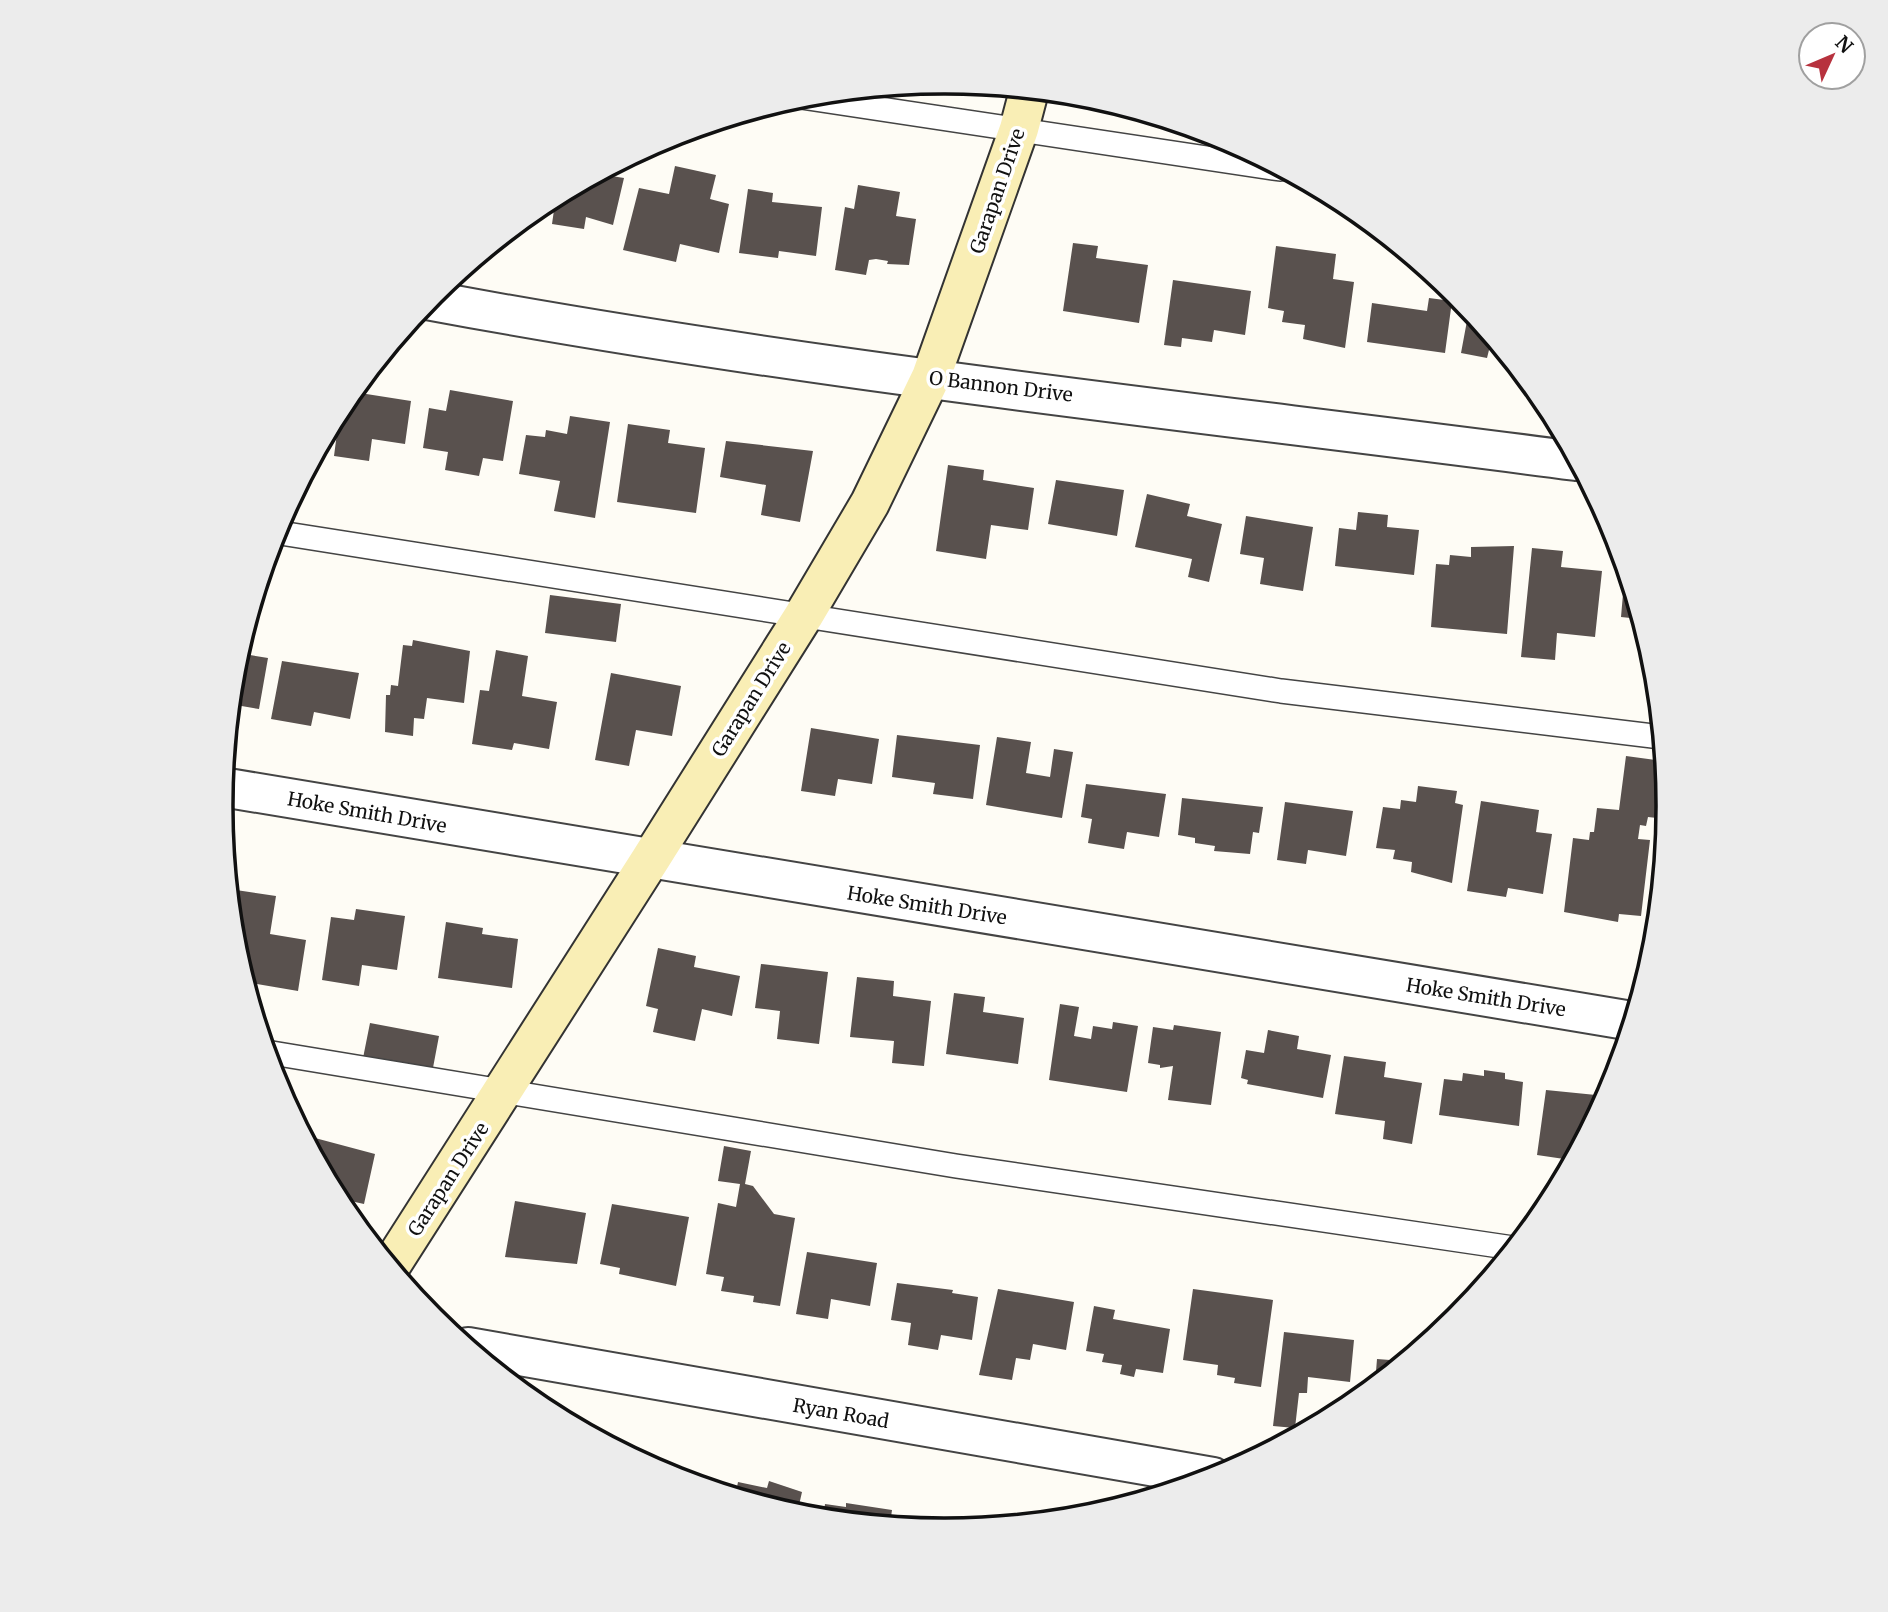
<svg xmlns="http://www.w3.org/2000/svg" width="1888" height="1612" viewBox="0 0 1888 1612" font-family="Merriweather,serif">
<rect width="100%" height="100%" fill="#fefcf5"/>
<!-- building -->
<path fill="#59514e" d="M 675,166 L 716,175 L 710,199 L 729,204 L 719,253 L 680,244 L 676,262 L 623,250 L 639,188 L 669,194 Z
M 599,174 L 624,178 L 613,225 L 586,217 L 584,229 L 552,224 L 554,210 L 538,207 Z
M 858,185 L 900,192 L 896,216 L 916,219 L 909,265 L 887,264 L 888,261 L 876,259 L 869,260 L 866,275 L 835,270 L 845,207 L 854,209 Z
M 748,189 L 773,193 L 772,202 L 822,207 L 816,256 L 779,251 L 778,258 L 739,253 Z
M 1073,243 L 1098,246 L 1096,258 L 1148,265 L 1139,323 L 1063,311 Z
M 1276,246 L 1336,254 L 1333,279 L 1354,282 L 1345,348 L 1303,339 L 1305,325 L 1282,322 L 1284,311 L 1268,308 Z
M 1173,280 L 1251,291 L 1245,335 L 1214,330 L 1212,342 L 1182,338 L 1181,347 L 1164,345 Z
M 1429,298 L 1452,301 L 1445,353 L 1367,342 L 1372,303 L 1427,311 Z
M 1469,310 L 1483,328 L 1504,353 L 1489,350 L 1487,358 L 1461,353 Z
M 362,380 L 360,393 L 411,401 L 405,444 L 372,439 L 369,461 L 334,456 L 337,433 L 328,431 L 342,404 Z
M 450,390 L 513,401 L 503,461 L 483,458 L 479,476 L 445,470 L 448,452 L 423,448 L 429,408 L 446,411 Z
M 570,416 L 610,422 L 595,518 L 554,511 L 560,481 L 519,474 L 526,435 L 545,437 L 546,430 L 567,434 Z
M 628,424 L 670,430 L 668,443 L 705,448 L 696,513 L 617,502 Z
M 726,441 L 813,451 L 800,522 L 761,515 L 766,485 L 720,477 Z
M 948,465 L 984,470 L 983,480 L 1034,488 L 1028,530 L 991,525 L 986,559 L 936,551 Z
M 1056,480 L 1124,490 L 1117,536 L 1048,524 Z
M 1147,494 L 1190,504 L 1187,516 L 1222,524 L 1209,582 L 1188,577 L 1192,559 L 1135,547 Z
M 1358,512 L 1388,515 L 1387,527 L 1419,530 L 1414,575 L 1335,566 L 1339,528 L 1356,530 Z
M 1246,516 L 1313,527 L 1303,591 L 1260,584 L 1264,558 L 1240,554 Z
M 1514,546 L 1507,634 L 1431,627 L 1436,564 L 1449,565 L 1450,555 L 1471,557 L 1471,547 Z
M 1532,548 L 1563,551 L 1561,567 L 1602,571 L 1595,637 L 1557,633 L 1555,660 L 1521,657 Z
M 1625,571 L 1640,619 L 1621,617 Z
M 550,595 L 621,604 L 616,642 L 545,633 Z
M 413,640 L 470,651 L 464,703 L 427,698 L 424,719 L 414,718 L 413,736 L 385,732 L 386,695 L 390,695 L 391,685 L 398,686 L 403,645 L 412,646 Z
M 496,650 L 528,656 L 522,696 L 557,702 L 549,749 L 514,743 L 512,750 L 472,744 L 480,690 L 489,691 Z
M 238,653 L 268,658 L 259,709 L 230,704 Z
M 282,661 L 359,673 L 350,719 L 314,712 L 311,726 L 271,719 Z
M 611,673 L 681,686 L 672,736 L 636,730 L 629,766 L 595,760 Z
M 811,728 L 879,739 L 872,784 L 838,779 L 835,796 L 801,791 Z
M 897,735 L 980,745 L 973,799 L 933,794 L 935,783 L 892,777 Z
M 997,737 L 1031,742 L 1026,773 L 1050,777 L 1054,749 L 1073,752 L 1062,818 L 986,805 Z
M 1626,756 L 1663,761 L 1657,818 L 1648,817 L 1646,826 L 1640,825 L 1638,839 L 1650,840 L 1641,916 L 1619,914 L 1618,922 L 1564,912 L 1573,838 L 1589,840 L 1590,832 L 1594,832 L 1597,808 L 1619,810 Z
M 1086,784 L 1166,794 L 1159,837 L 1127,832 L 1124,849 L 1088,843 L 1092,819 L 1081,817 Z
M 1418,786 L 1457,791 L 1455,803 L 1463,805 L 1452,883 L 1411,872 L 1412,862 L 1393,859 L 1395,850 L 1376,848 L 1383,807 L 1400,809 L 1401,800 L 1416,802 Z
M 1182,798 L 1263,807 L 1259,833 L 1253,832 L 1250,854 L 1214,851 L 1215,846 L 1195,843 L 1195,838 L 1178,835 Z
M 1481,801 L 1539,810 L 1536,832 L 1552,834 L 1543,894 L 1508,888 L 1506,897 L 1467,891 Z
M 1285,802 L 1353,811 L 1346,856 L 1308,850 L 1306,864 L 1277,860 Z
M 236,890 L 276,896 L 270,934 L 306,940 L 298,991 L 245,982 L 234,947 L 235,931 L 232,931 L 232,920 Z
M 356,909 L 405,916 L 397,970 L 362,965 L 359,986 L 322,980 L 331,917 L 354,920 Z
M 1653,910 L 1657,910 L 1655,932 L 1651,931 Z
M 446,922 L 483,928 L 482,934 L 518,939 L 512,988 L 438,978 Z
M 658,948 L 696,956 L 694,967 L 740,976 L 732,1016 L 702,1009 L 695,1041 L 653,1032 L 658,1009 L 646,1006 Z
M 761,964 L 828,972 L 819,1044 L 777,1039 L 780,1011 L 755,1008 Z
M 857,977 L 894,981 L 893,996 L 931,1001 L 924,1066 L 892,1063 L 894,1041 L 850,1037 Z
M 954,993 L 985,997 L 983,1012 L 1024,1018 L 1018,1064 L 946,1054 Z
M 1060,1004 L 1079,1007 L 1074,1036 L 1091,1039 L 1093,1026 L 1112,1029 L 1113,1022 L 1138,1026 L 1127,1092 L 1049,1080 Z
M 370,1023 L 439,1036 L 432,1073 L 363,1058 Z
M 1174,1025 L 1221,1032 L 1211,1105 L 1168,1100 L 1173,1066 L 1160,1068 L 1160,1065 L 1148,1063 L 1153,1027 L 1173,1030 Z
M 1268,1030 L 1299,1036 L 1297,1049 L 1331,1055 L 1323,1098 L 1247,1084 L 1248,1080 L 1241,1078 L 1246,1050 L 1264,1053 Z
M 1344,1056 L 1386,1062 L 1384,1077 L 1422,1083 L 1412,1144 L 1383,1139 L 1385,1121 L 1335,1114 Z
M 1484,1070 L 1505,1073 L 1505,1079 L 1523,1082 L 1519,1126 L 1439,1115 L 1444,1079 L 1462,1081 L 1463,1073 L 1484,1076 Z
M 1546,1090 L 1606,1096 L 1571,1160 L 1537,1155 Z
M 315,1138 L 375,1154 L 364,1204 L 337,1198 L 306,1140 L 315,1142 Z
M 724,1146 L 751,1151 L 745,1184 L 753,1186 L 774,1214 L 795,1218 L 780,1306 L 753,1302 L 754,1296 L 721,1291 L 724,1277 L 706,1274 L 718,1203 L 736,1207 L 740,1184 L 718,1181 Z
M 515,1201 L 586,1213 L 577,1264 L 505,1257 Z
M 612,1204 L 689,1217 L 676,1286 L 619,1274 L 620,1268 L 600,1264 Z
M 807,1252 L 877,1263 L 870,1306 L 831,1299 L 828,1319 L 796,1314 Z
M 897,1283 L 953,1290 L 952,1293 L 978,1297 L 972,1340 L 941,1335 L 938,1350 L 908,1345 L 911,1323 L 891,1320 Z
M 998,1289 L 1074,1302 L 1066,1350 L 1033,1344 L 1030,1360 L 1016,1358 L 1012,1380 L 979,1375 Z
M 1193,1289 L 1273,1300 L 1261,1387 L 1234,1383 L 1235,1378 L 1217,1375 L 1218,1365 L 1183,1360 Z
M 1094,1306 L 1115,1310 L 1113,1319 L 1170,1329 L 1163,1373 L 1136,1369 L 1134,1377 L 1120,1374 L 1122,1365 L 1102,1362 L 1104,1354 L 1086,1351 Z
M 1284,1332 L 1354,1340 L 1350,1382 L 1308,1377 L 1307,1393 L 1299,1393 L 1295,1428 L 1273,1426 Z
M 1377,1359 L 1403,1361 L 1375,1384 Z
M 656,1468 L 672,1471 L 671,1476 L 667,1474 Z
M 769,1481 L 802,1492 L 797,1514 L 730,1494 L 730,1491 L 736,1492 L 738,1482 L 767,1488 Z
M 846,1503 L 892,1510 L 890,1524 L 823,1518 L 825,1504 L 846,1507 Z"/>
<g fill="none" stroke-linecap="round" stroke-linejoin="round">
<!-- lane casing -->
<g stroke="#444" stroke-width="26">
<path id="lane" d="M 801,97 L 1280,169
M 274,532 L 1281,691 L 1661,737
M 266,1052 L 956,1166 L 1513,1248"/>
</g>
<!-- street casing -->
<g stroke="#444" stroke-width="42">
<path id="street" d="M 427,300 C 807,371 1193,411 1576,461
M 222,787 L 1632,1021
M 468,1347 L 1213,1477"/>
</g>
<!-- secondary casing -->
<g stroke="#333" stroke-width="42">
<path id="secondary" d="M 390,1267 L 650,860 L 804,615 L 870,503 L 931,377 L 1019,129 L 1029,91"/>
</g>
<!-- lane -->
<use href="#lane" stroke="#fff" stroke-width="23"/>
<!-- street -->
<use href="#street" stroke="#fff" stroke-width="38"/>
<!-- secondary -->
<use href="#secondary" stroke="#f9eeb5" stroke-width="38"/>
</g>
<g text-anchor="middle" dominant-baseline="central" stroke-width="7" stroke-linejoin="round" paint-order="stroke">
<!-- street labels -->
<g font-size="19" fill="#111" stroke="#fff">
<text transform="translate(997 191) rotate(-71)">Garapan Drive</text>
<text transform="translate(1001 386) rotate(7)">O Bannon Drive</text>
<text transform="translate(751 699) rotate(-58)">Garapan Drive</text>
<text transform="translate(367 812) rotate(10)">Hoke Smith Drive</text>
<text transform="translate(927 905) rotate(9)">Hoke Smith Drive</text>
<text transform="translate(1486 997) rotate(9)">Hoke Smith Drive</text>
<text transform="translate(448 1179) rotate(-57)">Garapan Drive</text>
<text transform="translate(841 1413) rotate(10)">Ryan Road</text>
</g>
</g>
<!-- crop -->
<path d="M0 0H1888V1612H0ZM944 94H945A711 711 0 0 1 1656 805V807A711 711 0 0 1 945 1518H944A711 711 0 0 1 233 807V805A711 711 0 0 1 944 94Z" fill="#ececec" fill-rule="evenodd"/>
<path fill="none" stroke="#111" stroke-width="3.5" d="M944 94H945A711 711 0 0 1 1656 805V807A711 711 0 0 1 945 1518H944A711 711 0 0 1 233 807V805A711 711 0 0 1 944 94Z"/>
<!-- north arrow -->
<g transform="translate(1832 56) rotate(46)"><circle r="33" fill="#ffffff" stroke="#a0a0a0" stroke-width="2"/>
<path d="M0-5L12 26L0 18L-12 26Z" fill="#b7323e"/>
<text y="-10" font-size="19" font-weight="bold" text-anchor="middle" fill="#111111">N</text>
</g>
</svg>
